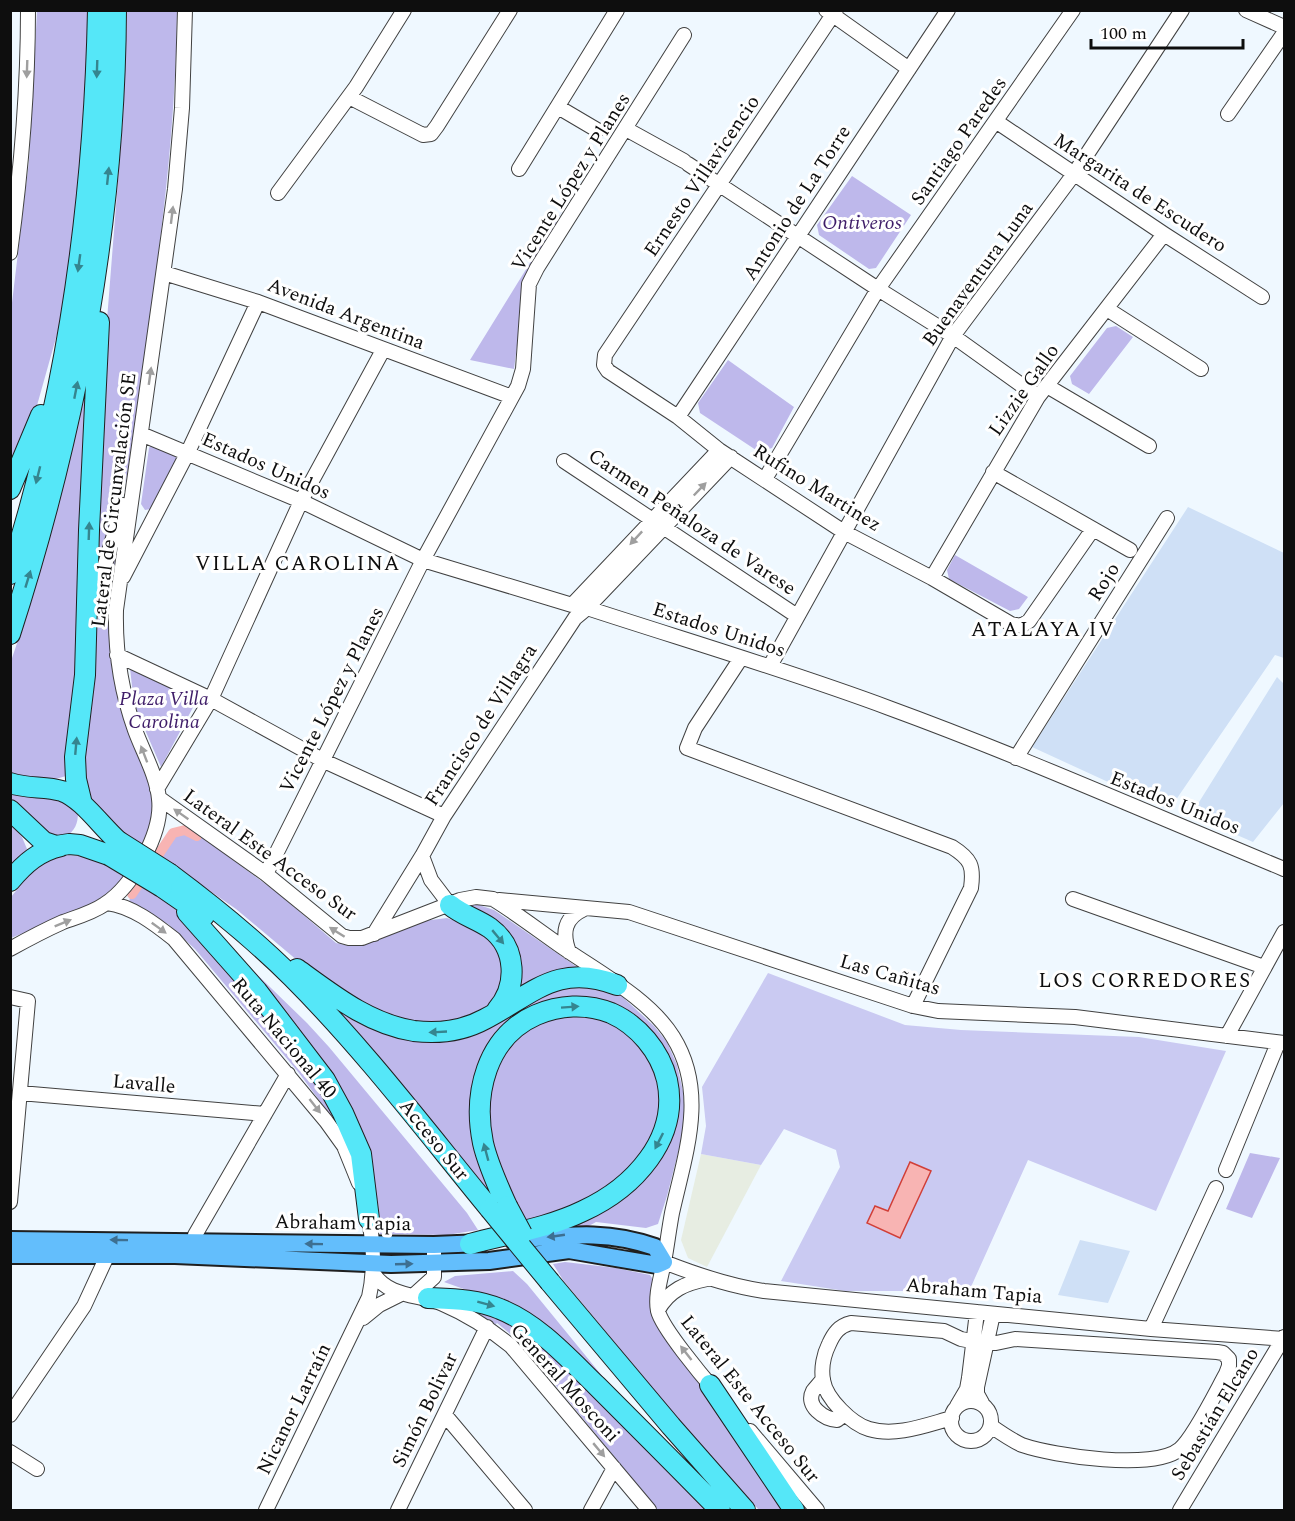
<svg xmlns="http://www.w3.org/2000/svg" width="1295" height="1521" viewBox="0 0 1295 1521" font-family="Spectral,serif">
<rect width="100%" height="100%" fill="#eff8ff"/>
<!-- industrial -->
<path fill="#e7ede2" d="M 701,1154 L 761,1165 L 707,1267 L 688,1258 L 681,1240 Z"/>
<!-- farmland -->
<path fill="#cfe0f6" d="M 1188,507 L 1284,553 L 1284,658 L 1275,655 L 1169,810 L 1032,747 Z
M 1277,677 L 1284,684 L 1284,803 L 1253,842 L 1191,815 Z
M 1080,1240 L 1130,1251 L 1108,1303 L 1058,1295 Z"/>
<!-- green -->
<path fill="#beb8eb" d="M 37,11 L 89,11 L 87,80 L 76,218 L 61,320 L 36,409 L 11,474 L 11,311 L 29,161 Z
M 127,11 L 177,11 C 176,111 165,209 151,309 C 143,365 139,424 126,479 C 118,512 106,543 96,575 L 107,320 L 123,117 Z
M 852,176 L 911,215 L 876,268 L 869,269 L 819,235 L 817,225 Z
M 562,211 L 525,282 L 514,369 L 470,360 Z
M 1116,326 L 1133,337 L 1089,394 L 1072,384 L 1070,376 L 1107,328 Z
M 728,360 L 794,407 L 772,448 L 759,452 L 700,413 L 698,403 Z
M 90,369 L 77,678 L 66,776 C 48,783 30,778 11,774 L 10,664 L 32,599 L 66,476 Z
M 151,445 L 176,455 L 176,459 L 154,505 L 151,509 L 145,510 L 141,504 L 149,448 Z
M 119,540 L 109,630 L 111,657 L 151,789 L 154,813 L 143,846 C 122,835 97,816 89,793 C 77,759 91,723 94,688 C 97,665 95,642 98,620 C 102,592 111,566 119,540 Z
M 955,555 L 1028,597 L 1019,609 L 1010,611 L 949,579 L 947,570 Z
M 130,668 L 197,700 L 161,767 L 134,704 Z
M 10,791 L 55,795 L 78,812 C 78,824 75,831 65,837 L 46,835 L 11,800 Z
M 11,824 L 22,837 L 27,849 L 11,869 Z
M 185,831 L 197,838 L 199,835 L 279,894 L 336,943 L 349,946 L 367,943 L 423,921 L 447,918 L 484,931 L 506,963 L 496,1004 L 449,1027 L 383,1017 L 298,961 L 236,909 L 158,855 L 173,834 Z
M 66,855 C 89,855 105,864 124,877 C 96,910 50,922 11,938 L 11,897 L 28,876 L 40,866 L 53,859 Z
M 139,885 L 170,904 L 189,922 L 299,1053 L 344,1134 L 299,1073 L 195,949 L 168,924 L 129,903 L 130,897 Z
M 462,905 L 479,905 L 494,910 L 580,969 L 513,998 L 517,971 Z
M 235,953 L 307,1023 L 329,1047 L 467,1213 L 478,1230 L 447,1235 L 380,1234 L 378,1202 L 358,1132 Z
M 554,984 L 615,990 L 654,1026 L 667,1042 L 677,1065 L 683,1091 L 685,1114 L 681,1141 L 667,1196 L 658,1224 L 646,1228 L 596,1222 L 587,1227 L 560,1228 L 595,1210 L 671,1119 L 642,1029 L 546,1007 L 479,1080 L 501,1205 L 334,1007 L 427,1037 Z
M 565,1013 L 612,1020 L 642,1043 L 663,1085 L 657,1138 L 600,1197 L 527,1224 L 500,1172 L 488,1124 L 491,1073 L 522,1030 Z
M 1250,1153 L 1280,1158 L 1252,1218 L 1226,1209 Z
M 565,1262 L 616,1268 L 650,1275 L 652,1278 L 652,1304 L 690,1367 L 790,1510 L 759,1510 L 670,1409 L 563,1280 L 553,1264 Z
M 513,1271 L 527,1284 L 630,1410 L 478,1294 L 444,1282 L 455,1276 Z
M 484,1307 L 543,1343 L 707,1510 L 658,1510 L 521,1343 L 497,1323 L 495,1325 L 470,1308 Z"/>
<!-- pitch -->
<path fill="#cacaf2" d="M 768,973 L 905,1025 L 961,1030 L 1139,1037 L 1226,1051 L 1156,1211 L 1028,1160 L 966,1298 L 917,1291 L 845,1291 L 781,1281 L 840,1167 L 836,1150 L 784,1129 L 761,1165 L 701,1154 L 706,1126 L 702,1087 Z"/>
<!-- water -->
<path fill="#f8b4b3" stroke="#d13f38" stroke-width="1.5" d="M 910,1162 L 931,1171 L 900,1238 L 867,1223 L 875,1206 L 888,1211 Z"/>
<g fill="none" stroke-linecap="round" stroke-linejoin="round">
<!-- canal -->
<path stroke="#f8b4b3" stroke-width="10" d="M 132,894 L 173,833 L 185,830 L 197,836"/>
<!-- minor casing -->
<g stroke="#414141" stroke-width="16">
<path id="minor" d="M 826,10 L 909,69
M 836,10 L 605,355 L 604,365 L 608,371 L 678,417 L 719,450 L 844,532 L 932,578 L 1011,624 L 1021,626 L 1029,621 L 1093,529
M 1246,10 L 1284,27
M 349,97 L 423,135 L 431,134 L 437,126 L 510,10
M 558,107 L 597,130
M 1228,114 L 1284,33
M 997,122 L 1164,234 L 1262,297
M 626,129 L 684,161
M 688,164 L 878,289 L 953,336 L 1038,397
M 519,169 L 617,10
M 278,193 L 356,87 L 404,10
M 10,253 C 21,173 28,91 28,10
M 164,273 L 258,302 L 512,397
M 1107,309 L 1201,369
M 1047,386 L 1149,446
M 678,417 L 948,10
M 141,434 L 301,501 L 423,560 L 572,605 L 587,608 C 688,641 790,671 889,708 C 1023,757 1153,815 1284,869
M 564,461 L 797,616
M 993,472 L 1130,550
M 765,479 L 878,289 L 1073,10
M 123,577 L 188,452 L 258,302
M 932,578 L 1038,397 L 1164,234
M 94,601 L 123,505
M 572,605 L 719,450
M 117,655 L 211,699 L 324,761 L 444,816
M 741,658 L 695,728 L 687,748 L 952,847 C 971,859 974,866 971,888 L 913,1006
M 770,666 L 953,336 L 1074,174 L 1182,10
M 1016,758 L 1167,518
M 157,789 L 211,699 L 301,501 L 383,350
M 159,798 L 266,874 L 342,936 L 349,938 L 362,938 L 460,900 L 476,897 L 493,899 C 519,915 543,934 568,951 C 602,974 651,1001 673,1037 C 708,1093 685,1154 672,1213 C 669,1229 667,1246 664,1262 C 661,1278 655,1295 658,1311 C 662,1328 703,1377 716,1392
M 422,856 L 431,880 L 450,905
M 266,874 L 423,560 L 518,386 L 523,369 L 529,284 L 537,268 L 684,35
M 1073,899 L 1264,967
M 499,900 L 629,912 L 913,1006 L 938,1011 L 1075,1017 L 1284,1043
M 107,903 C 132,906 155,924 174,939 L 326,1121 L 344,1146 L 359,1183
M 374,934 L 422,856 L 444,816 L 575,618 L 587,608 L 731,457
M 10,949 C 28,939 45,930 63,922 C 77,917 92,913 105,904 C 133,886 163,832 159,799 C 157,776 143,752 135,730 C 121,691 115,652 116,610 L 175,189 L 182,108 L 185,10
M 569,952 C 562,933 564,918 584,909
M 10,997 L 28,1001 L 10,1202
M 1227,1036 L 1284,932
M 20,1093 L 265,1114
M 1226,1170 L 1278,1043
M 194,1250 L 195,1235 L 288,1074
M 664,1262 C 697,1275 729,1286 764,1291 L 1151,1329 L 1284,1339
M 373,1273 C 389,1298 419,1294 443,1304 C 469,1315 490,1329 511,1346 L 649,1510
M 413,1296 L 434,1277 L 434,1245
M 658,1310 C 669,1290 686,1283 707,1279
M 363,1318 L 379,1305 L 401,1294
M 1151,1329 L 1216,1188
M 823,1379 C 820,1383 816,1387 813,1391 C 805,1406 824,1419 837,1420 L 845,1414
M951 1421a20 20 0 1 1 40 0a20 20 0 1 1-40 0Z
M 982,1403 L 977,1394 L 977,1387 L 993,1314
M 957,1406 L 967,1389 L 969,1378 L 977,1312
M 10,1415 L 84,1306 L 108,1254
M 445,1415 L 525,1510
M 952,1418 C 926,1425 896,1437 869,1429 C 852,1424 826,1399 823,1380 C 821,1368 824,1354 829,1344 C 834,1333 839,1326 851,1323 L 944,1331 L 961,1339 L 982,1343 L 996,1343 L 1015,1339 L 1217,1352 L 1223,1353 L 1229,1359 L 1229,1366 L 1226,1374 C 1216,1392 1194,1437 1180,1449 C 1154,1471 1054,1456 1022,1445 C 1011,1440 1001,1433 991,1426
M 750,1431 L 817,1510
M 10,1452 L 37,1469
M 266,1510 L 369,1297 C 375,1271 374,1239 367,1213
M 398,1510 L 487,1327
M 591,1510 L 614,1468
M 1180,1510 L 1284,1337"/>
</g>
<!-- major casing -->
<g stroke="#1f1f1f" stroke-width="20">
<path id="major" d="M 10,1240 L 434,1245 L 481,1243
M 10,1255 L 175,1255 L 391,1264 L 489,1261 L 569,1250 L 657,1265 L 664,1262 L 655,1247 C 605,1229 564,1236 513,1240"/>
</g>
<!-- highway casing -->
<g stroke="#1f1f1f" stroke-width="22">
<path id="highway" d="M 10,489 L 41,415
M 10,574 C 68,392 94,201 98,10
M 10,634 C 75,433 115,223 116,10
M 10,783 C 27,789 45,786 62,791 C 82,798 101,826 118,841
M 82,804 L 76,779 L 75,757 L 85,675 L 89,530 L 99,322
M 10,810 L 44,842 L 56,846 L 69,844 L 80,845 L 109,855
M 170,874 C 213,906 254,939 292,977 C 364,1049 426,1131 490,1209
M 10,881 C 25,863 39,851 61,846
M 162,887 L 204,916
M 450,905 C 462,915 477,919 490,928 C 517,948 518,986 497,1010
M 187,912 L 257,991 L 325,1080 L 343,1113 L 361,1154 L 369,1219
M 297,969 C 333,995 369,1024 414,1031 C 439,1034 463,1031 485,1019 C 533,994 558,962 617,985
M 470,1244 C 507,1234 548,1228 583,1211 C 633,1188 680,1139 667,1080 C 660,1051 638,1025 611,1013 C 586,1003 559,1005 536,1015 C 486,1037 473,1094 483,1143 C 488,1165 498,1186 507,1206
M 550,1282 L 671,1426 L 745,1510
M 428,1298 C 452,1299 477,1299 500,1309 C 538,1324 568,1358 597,1386 C 638,1427 679,1468 720,1510
M 710,1385 L 794,1510"/>
</g>
<!-- minor -->
<use href="#minor" stroke="#fff" stroke-width="14"/>
<!-- major -->
<use href="#major" stroke="#63befc" stroke-width="16"/>
<!-- highway -->
<use href="#highway" stroke="#55e7f8" stroke-width="20"/>
<!-- highway-bridge casing -->
<g stroke="#1f1f1f" stroke-width="22" stroke-linecap="butt">
<path id="highway-bridge" d="M 118,841 L 170,874
M 109,855 L 162,887
M 507,1206 L 522,1234
M 490,1209 L 550,1282"/>
</g>
<!-- highway-bridge -->
<use href="#highway-bridge" stroke="#55e7f8" stroke-width="20"/>
</g>
<!-- one-way arrows -->
<defs><path id="oneway-solid" d="M-6-.8H1V-3.2L6.5 0L1 3.2V.8H-6Z" transform="scale(1.5)"/></defs>
<g fill="#9f9f9f">
<use href="#oneway-solid" transform="translate(27 69) rotate(92)"/>
<use href="#oneway-solid" transform="translate(172 215) rotate(-83)"/>
<use href="#oneway-solid" transform="translate(150 376) rotate(-82)"/>
<use href="#oneway-solid" transform="translate(700 489) rotate(-46)"/>
<use href="#oneway-solid" transform="translate(636 538) rotate(133)"/>
<use href="#oneway-solid" transform="translate(144 754) rotate(-111)"/>
<use href="#oneway-solid" transform="translate(181 814) rotate(-145)"/>
<use href="#oneway-solid" transform="translate(63 923) rotate(-22)"/>
<use href="#oneway-solid" transform="translate(159 928) rotate(36)"/>
<use href="#oneway-solid" transform="translate(337 932) rotate(-148)"/>
<use href="#oneway-solid" transform="translate(315 1106) rotate(52)"/>
<use href="#oneway-solid" transform="translate(686 1353) rotate(-128)"/>
<use href="#oneway-solid" transform="translate(599 1450) rotate(50)"/>
</g>
<g fill="#35858f">
<use href="#oneway-solid" transform="translate(97 69) rotate(92)"/>
<use href="#oneway-solid" transform="translate(108 176) rotate(-84)"/>
<use href="#oneway-solid" transform="translate(79 263) rotate(98)"/>
<use href="#oneway-solid" transform="translate(76 390) rotate(-79)"/>
<use href="#oneway-solid" transform="translate(38 475) rotate(104)"/>
<use href="#oneway-solid" transform="translate(89 531) rotate(-88)"/>
<use href="#oneway-solid" transform="translate(28 579) rotate(-73)"/>
<use href="#oneway-solid" transform="translate(76 746) rotate(-85)"/>
<use href="#oneway-solid" transform="translate(498 937) rotate(50)"/>
<use href="#oneway-solid" transform="translate(570 1007) rotate(-4)"/>
<use href="#oneway-solid" transform="translate(438 1032) rotate(177)"/>
<use href="#oneway-solid" transform="translate(659 1141) rotate(117)"/>
<use href="#oneway-solid" transform="translate(486 1152) rotate(-105)"/>
<use href="#oneway-solid" transform="translate(486 1304) rotate(15)"/>
</g>
<g fill="#3d6f91">
<use href="#oneway-solid" transform="translate(556 1236) rotate(172)"/>
<use href="#oneway-solid" transform="translate(119 1240) rotate(-179)"/>
<use href="#oneway-solid" transform="translate(314 1244) rotate(-179)"/>
<use href="#oneway-solid" transform="translate(404 1264) rotate(-2)"/>
</g>
<g text-anchor="middle" dominant-baseline="central" stroke-width="6" stroke-linejoin="round" paint-order="stroke">
<!-- street labels -->
<g font-size="20" fill="#0e0e0e" stroke="#fff">
<text transform="translate(959 141) rotate(-55)">Santiago Paredes</text>
<text transform="translate(702 176) rotate(-56)">Ernesto Villavicencio</text>
<text transform="translate(571 182) rotate(-58)">Vicente López y Planes</text>
<text transform="translate(1140 193) rotate(33)">Margarita de Escudero</text>
<text transform="translate(797 203) rotate(-57)">Antonio de La Torre</text>
<text transform="translate(978 274) rotate(-54)">Buenaventura Luna</text>
<text transform="translate(346 314) rotate(21)">Avenida Argentina</text>
<text transform="translate(1024 390) rotate(-55)">Lizzie Gallo</text>
<text transform="translate(266 466) rotate(24)">Estados Unidos</text>
<text transform="translate(817 488) rotate(32)">Rufino Martinez</text>
<text transform="translate(114 500) rotate(-83)">Lateral de Circunvalación SE</text>
<text transform="translate(692 522) rotate(34)">Carmen Peñaloza de Varese</text>
<text transform="translate(1104 582) rotate(-58)">Rojo</text>
<text transform="translate(719 630) rotate(18)">Estados Unidos</text>
<text transform="translate(332 700) rotate(-63)">Vicente López y Planes</text>
<text transform="translate(481 725) rotate(-57)">Francisco de Villagra</text>
<text transform="translate(1175 803) rotate(22)">Estados Unidos</text>
<text transform="translate(270 855) rotate(36)">Lateral Este Acceso Sur</text>
<text transform="translate(890 975) rotate(16)">Las Cañitas</text>
<text transform="translate(284 1038) rotate(50)">Ruta Nacional 40</text>
<text transform="translate(144 1084) rotate(5)">Lavalle</text>
<text transform="translate(434 1140) rotate(51)">Acceso Sur</text>
<text transform="translate(343 1223) rotate(1)">Abraham Tapia</text>
<text transform="translate(974 1291) rotate(5)">Abraham Tapia</text>
<text transform="translate(565 1383) rotate(48)">General Mosconi</text>
<text transform="translate(750 1399) rotate(51)">Lateral Este Acceso Sur</text>
<text transform="translate(294 1409) rotate(-64)">Nicanor Larraín</text>
<text transform="translate(425 1410) rotate(-64)">Simón Bolivar</text>
<text transform="translate(1215 1414) rotate(-59)">Sebastián Elcano</text>
</g>
<!-- park labels -->
<g font-size="20" font-style="italic" fill="#3e1c68" stroke="#fff">
<text x="862" y="223">Ontiveros</text>
<text x="164" y="699">Plaza Villa<tspan x="164" dy="23">Carolina</tspan></text>
</g>
<!-- neighbourhood labels -->
<g font-size="21" letter-spacing="1.5" fill="#0e0e0e" stroke="#fff">
<text x="298" y="564">VILLA CAROLINA</text>
<text x="1043" y="630">ATALAYA IV</text>
<text x="1145" y="981">LOS CORREDORES</text>
</g>
</g>
<!-- border -->
<rect width="1295" height="1521" fill="none" stroke="#0e0e0e" stroke-width="24"/>
<!-- scale -->
<path d="M1091 39v9h152v-9" fill="none" stroke="#0e0e0e" stroke-width="3"/>
<text x="1100" y="39" font-size="18" fill="#0e0e0e" stroke="#ffffff" stroke-width="4.5" paint-order="stroke">100 m</text>
</svg>
